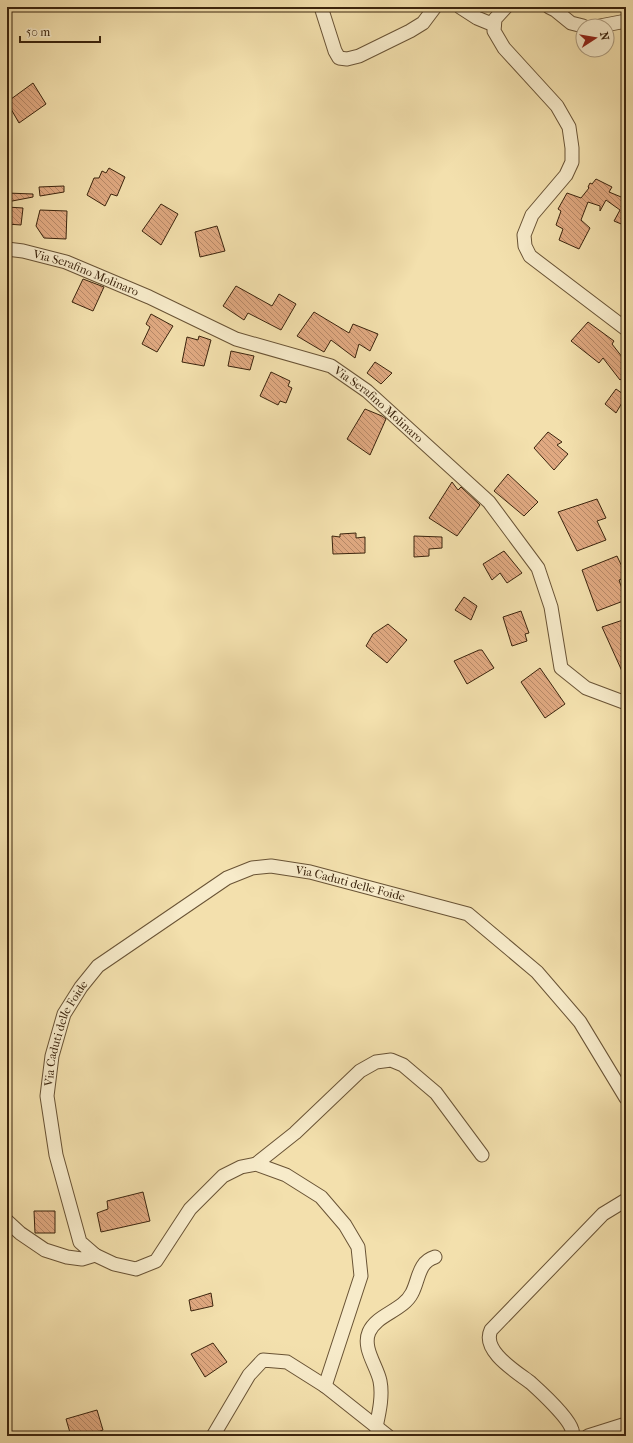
<svg xmlns="http://www.w3.org/2000/svg" width="633" height="1443" viewBox="0 0 633 1443" font-family="'IM FELL French Canon',serif">
<defs>
<pattern id="building-back-hatch" width="6" height="6" patternUnits="userSpaceOnUse"><rect width="6" height="6" fill="#e0a981"/><path d="M-1 5l2 2M0 0l6 6M5-1l2 2" fill="none" stroke="#b78968"/></pattern>
</defs>
<rect width="100%" height="100%" fill="#f3e0ad"/>
<filter id="stains"><feTurbulence type="fractalNoise" baseFrequency=".005" numOctaves="4"/><feColorMatrix values="0 0 0 0 .2 0 0 0 0 .09 0 0 0 0 .02 0 0 0 .5 -.17"/></filter>
<radialGradient id="worn" r=".72"><stop offset=".6" stop-color="#630" stop-opacity="0"/><stop offset="1" stop-color="#630" stop-opacity=".3"/></radialGradient>
<!-- building -->
<path fill="url(#building-back-hatch)" stroke="#3b240d" d="M 33,83 L 46,104 L 19,123 L 7,102 Z
M 109,168 L 125,177 L 117,196 L 111,194 L 105,206 L 87,195 L 94,178 L 99,178 L 102,171 L 106,173 Z
M 596,179 L 612,187 L 609,192 L 626,199 L 626,226 L 614,221 L 620,210 L 606,200 L 600,211 L 600,206 L 588,202 L 581,220 L 590,228 L 579,249 L 559,240 L 563,229 L 556,225 L 561,211 L 558,209 L 567,193 L 581,198 L 589,188 L 588,187 L 590,183 L 592,184 Z
M 64,186 L 64,192 L 40,196 L 39,187 Z
M 7,193 L 33,194 L 33,197 L 7,202 Z
M 161,204 L 178,214 L 161,245 L 142,231 Z
M 7,207 L 23,208 L 21,225 L 7,224 Z
M 40,210 L 67,211 L 66,239 L 44,238 L 36,226 Z
M 217,226 L 225,251 L 200,257 L 195,232 Z
M 83,279 L 104,287 L 93,311 L 72,302 Z
M 236,286 L 272,306 L 279,294 L 296,304 L 281,330 L 248,313 L 244,320 L 223,306 Z
M 314,312 L 349,333 L 353,324 L 378,334 L 370,351 L 359,344 L 355,358 L 331,340 L 324,352 L 297,336 Z
M 151,314 L 173,326 L 157,352 L 142,344 L 150,327 L 146,324 Z
M 588,322 L 614,341 L 612,344 L 626,362 L 626,375 L 620,380 L 603,358 L 599,363 L 571,341 Z
M 199,336 L 211,340 L 204,366 L 182,362 L 187,337 L 198,340 Z
M 231,351 L 254,356 L 250,370 L 228,366 Z
M 375,362 L 392,373 L 381,384 L 367,373 Z
M 271,372 L 290,381 L 288,386 L 292,388 L 286,403 L 280,401 L 278,405 L 260,396 Z
M 616,389 L 626,396 L 616,413 L 605,404 Z
M 365,409 L 382,416 L 386,419 L 370,455 L 347,439 Z
M 548,432 L 562,442 L 557,445 L 568,454 L 554,470 L 534,448 Z
M 508,474 L 538,502 L 524,516 L 494,491 Z
M 452,482 L 458,490 L 461,487 L 480,505 L 457,536 L 429,518 Z
M 597,499 L 606,518 L 597,521 L 606,540 L 577,551 L 558,512 Z
M 356,533 L 356,538 L 365,537 L 365,553 L 333,554 L 332,536 L 340,537 L 340,534 Z
M 414,536 L 442,537 L 442,548 L 429,549 L 429,556 L 414,557 Z
M 504,551 L 522,573 L 507,583 L 500,573 L 492,580 L 483,564 Z
M 617,556 L 626,575 L 626,578 L 619,580 L 626,600 L 597,611 L 582,570 Z
M 464,597 L 477,606 L 471,620 L 455,610 Z
M 521,611 L 529,633 L 525,634 L 527,641 L 512,646 L 503,617 Z
M 626,619 L 626,680 L 602,627 Z
M 388,624 L 407,640 L 387,663 L 366,646 L 373,634 Z
M 479,650 L 482,650 L 494,668 L 467,684 L 454,661 Z
M 540,668 L 565,704 L 545,718 L 521,682 Z
M 143,1192 L 150,1221 L 101,1232 L 97,1213 L 108,1209 L 107,1201 Z
M 34,1211 L 55,1211 L 55,1233 L 35,1233 Z
M 211,1293 L 213,1306 L 191,1311 L 189,1300 Z
M 213,1343 L 227,1362 L 205,1377 L 191,1354 Z
M 97,1410 L 103,1430 L 86,1436 L 71,1436 L 66,1419 Z"/>
<g fill="none" stroke-linecap="round" stroke-linejoin="round">
<!-- minor casing -->
<g stroke="#695335" stroke-width="15">
<g id="minor">
<path d="M 321,7 L 335,51 L 339,58 L 347,59 L 359,56 L 410,31 L 423,23 L 435,7"/>
<path d="M 460,7 L 477,18 L 494,25"/>
<path d="M 506,7 L 495,19 L 494,31 L 504,48 L 557,106 L 569,127 L 572,148 L 572,162 L 566,175 L 532,215 L 524,235 L 525,246 L 530,256 L 626,329"/>
<path d="M 549,7 L 555,10 L 571,23 L 583,26"/>
<path d="M 600,26 L 626,21"/>
<path id="s1" d="M 7,249 L 23,251 L 66,262 L 149,297 L 236,339 L 331,366 L 367,391 L 489,502 L 538,568 L 551,607 L 561,668 L 586,688 L 626,703"/>
<path d="M 256,1164 L 295,1133 L 360,1071 L 376,1062 L 391,1060 L 403,1065 L 436,1093 L 482,1155"/>
<path d="M 7,1221 L 20,1233 L 45,1250 L 67,1257 L 82,1259 L 95,1255"/>
<path id="s2" d="M 325,1386 L 361,1276 L 358,1247 L 345,1225 L 321,1197 L 286,1175 L 256,1164 L 241,1167 L 223,1176 L 190,1209 L 156,1261 L 136,1269 L 114,1264 L 95,1255 L 80,1242 L 56,1155 L 47,1096 L 52,1056 L 64,1014 L 81,987 L 98,966 L 227,878 L 252,868 L 271,866 L 310,872 L 468,914 L 537,972 L 580,1022 L 626,1098"/>
<path d="M 376,1427 C 379,1413 383,1396 380,1381 C 377,1366 362,1348 369,1332 C 377,1314 403,1311 412,1293 C 419,1280 418,1262 435,1257"/>
<path d="M 213,1436 L 249,1375 L 263,1360 L 287,1362 L 325,1386 L 388,1436"/>
<path d="M 572,1436 C 572,1434 573,1432 572,1430 C 569,1418 541,1392 531,1383 C 517,1372 481,1351 491,1330 L 603,1214 L 626,1200"/>
<path d="M 588,1436 L 626,1424"/>
</g>
</g>
<!-- minor -->
<use href="#minor" stroke="#f7ebca" stroke-width="13"/>
</g>
<g text-anchor="middle" dominant-baseline="central" stroke-width="3.5" stroke-linejoin="round" paint-order="stroke">
<!-- street labels -->
<g font-size="12" fill="#3b240d" stroke="#f7ebca">
<text stroke="none"><textPath href="#s1" startOffset="83">Via Serafino Molinaro</textPath></text>
<text stroke="none"><textPath href="#s1" startOffset="407">Via Serafino Molinaro</textPath></text>
<text stroke="none"><textPath href="#s2" startOffset="1086">Via Caduti delle Foide</textPath></text>
<text stroke="none"><textPath href="#s2" startOffset="726">Via Caduti delle Foide</textPath></text>
</g>
</g>
<!-- margin -->
<rect width="633" height="1443" fill="none" stroke="#f3e0ad" stroke-width="24"/>
<rect x="8" y="8" width="617" height="1427" fill="none" stroke="#3b240d" stroke-width="2"/>
<rect x="12" y="12" width="609" height="1419" fill="none" stroke="#3b240d"/>
<!-- north arrow -->
<g transform="translate(595 38) rotate(78)"><circle r="19" fill="#f7ebca" stroke="#ac9b7e"/>
<path d="M0-3L7 15L0 10L-7 15Z" fill="#8f2418"/>
<text y="-6" font-size="11" font-weight="bold" text-anchor="middle" fill="#3b240d">N</text>
</g>
<!-- scale -->
<path d="M20 36v6h80v-6" fill="none" stroke="#3b240d" stroke-width="2"/>
<text x="26" y="36" font-size="12" fill="#3b240d" stroke="#f7ebca" stroke-width="3" paint-order="stroke">50 m</text>
<rect width="100%" height="100%" filter="url(#stains)"/>
<rect width="100%" height="100%" fill="url(#worn)"/>
</svg>
